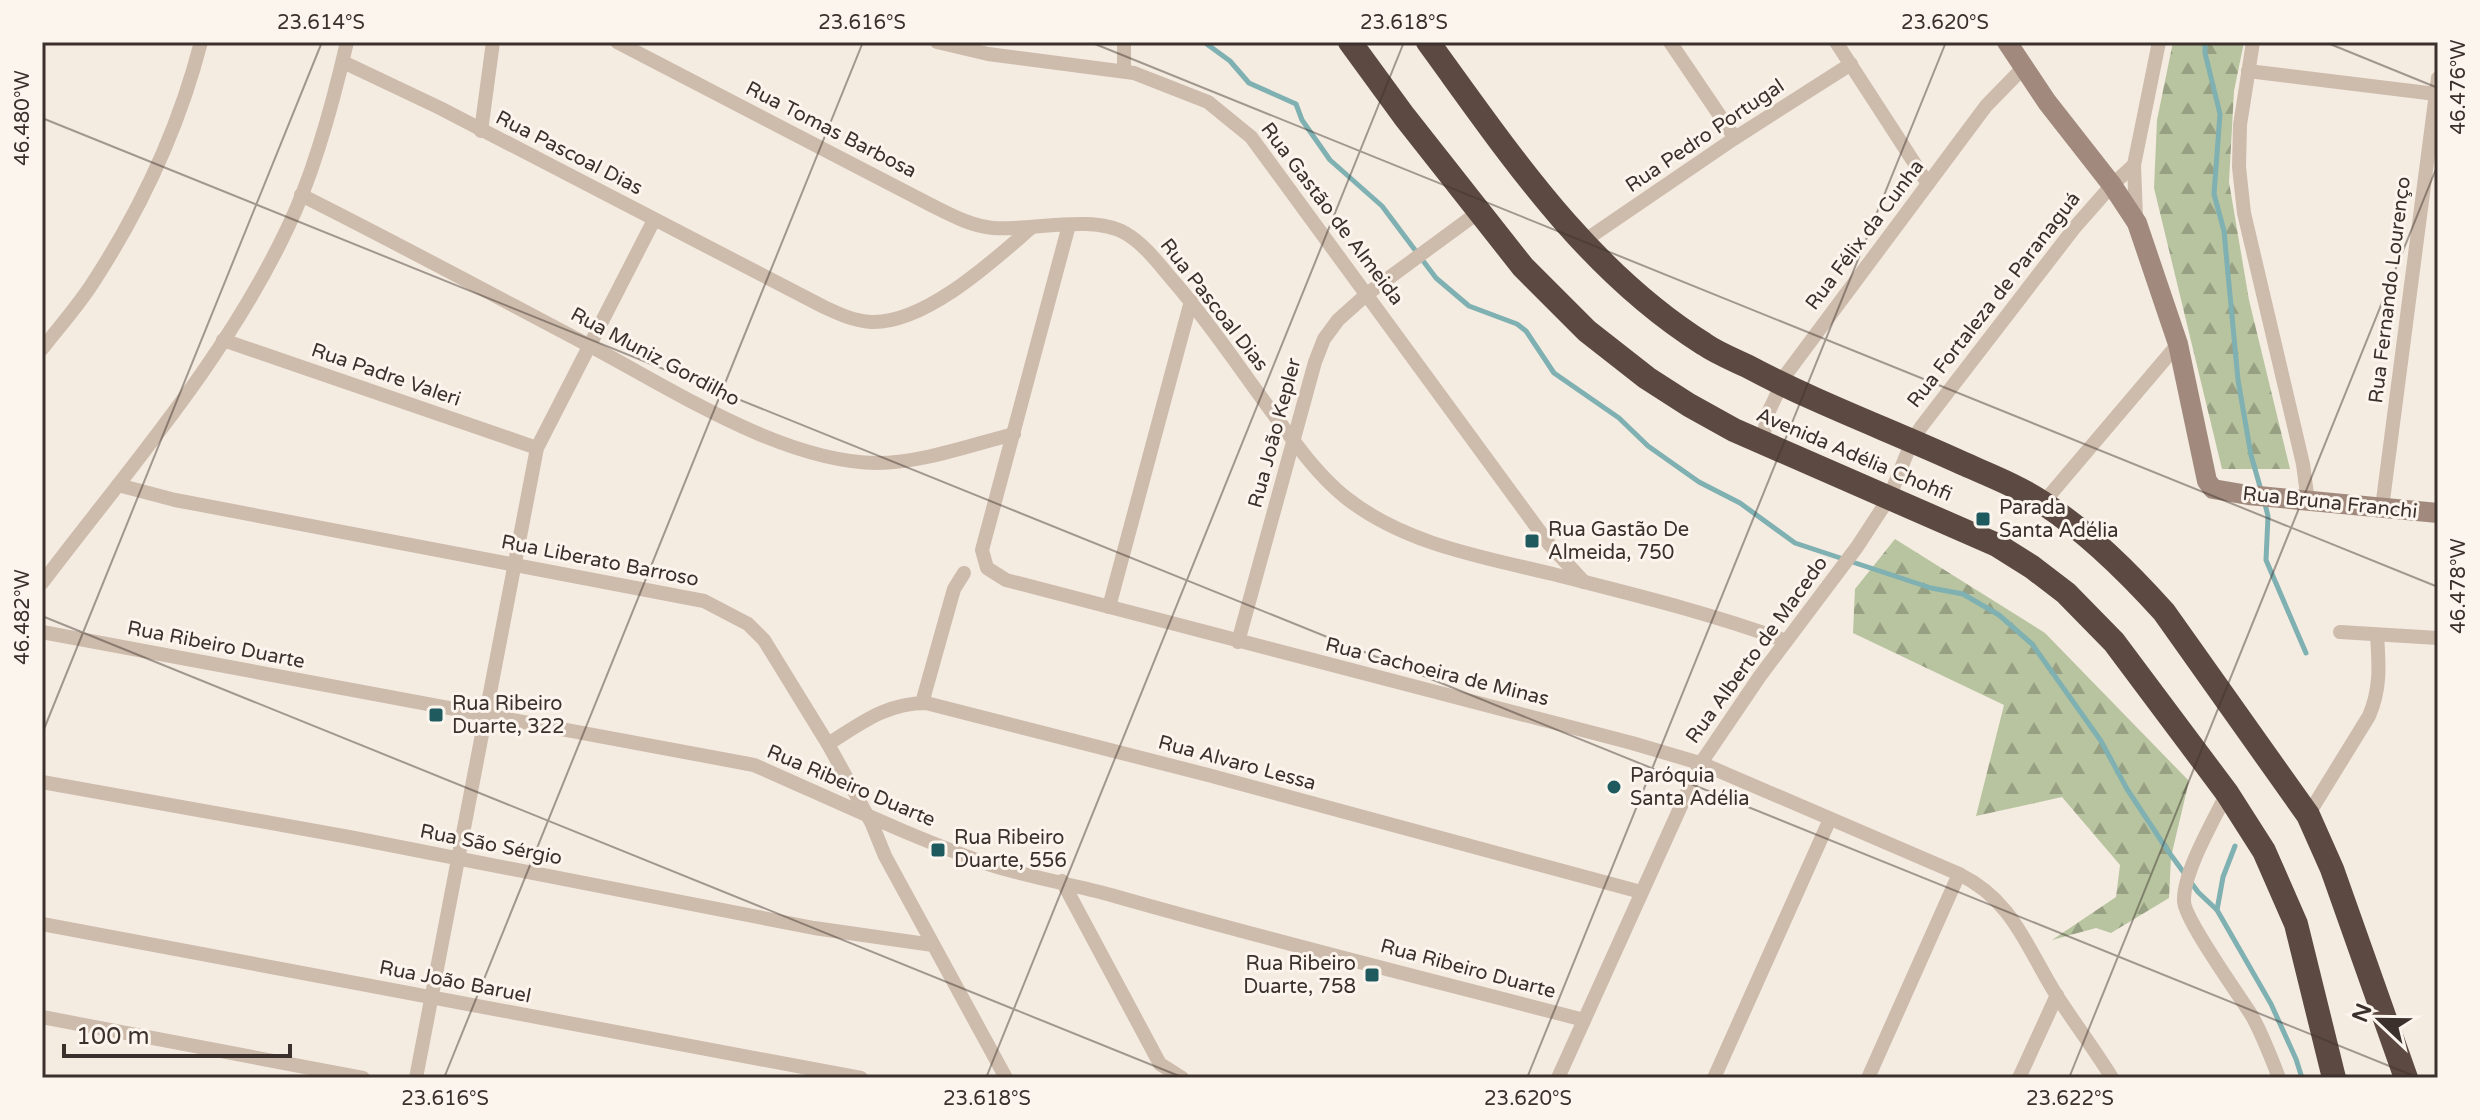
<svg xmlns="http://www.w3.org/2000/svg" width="2480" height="1120" font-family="'Varela Round',sans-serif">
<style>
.forest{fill:url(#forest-firs)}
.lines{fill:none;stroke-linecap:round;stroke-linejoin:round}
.stream{stroke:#7fb0b2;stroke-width:5}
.street{stroke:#cdbbac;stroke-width:14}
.secondary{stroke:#a18a7d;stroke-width:20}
.highway{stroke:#5c4a42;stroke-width:24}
.ticks{fill:none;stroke:#3b302b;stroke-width:2;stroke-opacity:0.45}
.poi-dot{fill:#1f5a5e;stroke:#fbf5ee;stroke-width:3}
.labels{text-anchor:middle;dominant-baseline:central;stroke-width:6;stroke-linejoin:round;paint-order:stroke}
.street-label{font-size:20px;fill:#3b302b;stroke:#fbf5ee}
.poi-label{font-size:20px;fill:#3b302b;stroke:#fbf5ee;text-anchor:start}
.neatline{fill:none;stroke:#3b302b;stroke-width:3}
.ticks-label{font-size:20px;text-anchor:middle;fill:#3b302b}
</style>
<defs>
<pattern id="forest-firs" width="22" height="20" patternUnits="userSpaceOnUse" patternTransform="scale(2)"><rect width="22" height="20" fill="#b8c4a0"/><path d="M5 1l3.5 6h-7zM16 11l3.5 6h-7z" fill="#97a083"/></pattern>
</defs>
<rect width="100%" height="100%" fill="#f4ebe1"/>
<g class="forest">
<polygon points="2173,42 2244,42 2234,91 2229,182 2249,300 2290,469 2222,469 2154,188 2157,120"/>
<polygon points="1895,539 2045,633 2189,781 2171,857 2169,898 2111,933 2096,928 2052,940 2116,897 2120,865 2062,797 1976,816 2004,705 1853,633 1855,589"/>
</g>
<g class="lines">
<g class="stream">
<polyline points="1204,42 1230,61 1249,83 1296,104 1302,120 1330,160 1382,206 1436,278 1469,306 1517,324 1526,331 1554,373 1619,418 1648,446 1699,482 1740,503 1795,543 1931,588 1963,594 1999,615 2032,644 2101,741 2127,789 2168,851 2198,892 2217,910 2271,1004 2296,1059 2302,1078"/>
<polyline points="2205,42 2205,53 2220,114 2214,194 2224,231 2238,380 2251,455 2261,490"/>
<polyline points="2264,500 2268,516 2266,560 2306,653"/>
<polyline points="2217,910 2223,877 2235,846"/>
</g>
<g class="street">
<path d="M617,42L931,205C951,215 971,226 993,228C1030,231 1093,214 1125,233C1146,245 1161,267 1176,284C1213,327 1244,375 1278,420C1299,448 1318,475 1345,497C1404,544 1482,557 1553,574C1631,594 1711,613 1786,641"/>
<polyline points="937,42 988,54 1134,73 1208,102 1251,137 1549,544 1584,582"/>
<polyline points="1124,42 1124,71"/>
<polyline points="1670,42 1735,138"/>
<polyline points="1836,42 1928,184"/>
<polyline points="2253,42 2240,125 2239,167 2244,213 2303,464 2308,502"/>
<path d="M343,62L440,108L824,307C839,314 854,321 871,322C925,324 993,261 1032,227"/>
<polyline points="2248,71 2436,94"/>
<polyline points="481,131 493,42"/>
<path d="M301,195C399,244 495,296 592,347C675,391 783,462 877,463C921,463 971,445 1014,434"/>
<polyline points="2136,218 2134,165 2159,42"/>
<path d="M1069,225L982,550L987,568L1006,580L1632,743L1703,764L1959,874C2014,901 2026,947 2057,996C2075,1024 2095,1050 2112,1078"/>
<polyline points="1581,243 1735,138 1851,64"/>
<polyline points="223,340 537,448"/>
<path d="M42,349C59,327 79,305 94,281C142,207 179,127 201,42"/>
<polyline points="1762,442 1768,413 1787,373 1986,106 2024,67"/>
<polyline points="118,485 175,500 704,601 748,624 764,640 828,744 872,824 885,856 1006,1078"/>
<polyline points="2043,503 2178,344"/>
<polyline points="2382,508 2438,78"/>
<path d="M42,583C129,468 226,359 288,227C315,171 333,103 347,42"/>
<polyline points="1109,607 1191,301"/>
<path d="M42,632L754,765C832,799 908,836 988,864C1028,877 1071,884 1111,895C1268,940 1427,979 1584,1020"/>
<polyline points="2340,632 2438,638"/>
<polyline points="1238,642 1315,362 1324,339 1338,320 1367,294 1480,211"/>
<polyline points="922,703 954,589 964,573"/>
<path d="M828,744C860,724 886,703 926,703L1208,775L1641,892"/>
<polyline points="42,782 349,837 814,928 933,945"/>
<path d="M2227,793C2214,820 2183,872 2184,901C2184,919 2239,995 2252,1016C2263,1036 2271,1057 2279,1078"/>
<path d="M2308,815L2369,716C2381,688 2379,665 2377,635"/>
<polyline points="1062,881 1160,1064 1182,1078"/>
<polyline points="42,924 861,1078"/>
<polyline points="42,1017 363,1078"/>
<polyline points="416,1078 537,448 654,220"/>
<polyline points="1558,1078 1699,766 1760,676 1857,547 1889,498 1912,441 1921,427 2075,227 2112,185 2134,165"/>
<polyline points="1714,1078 1830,819"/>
<polyline points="1868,1078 1959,874"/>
<polyline points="2019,1078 2057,995"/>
</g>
<polyline class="secondary" points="2007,42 2047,102 2112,185 2137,223 2178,344 2207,481 2213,489 2248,495 2438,513"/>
<g class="highway">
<polyline points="1350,42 1404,116 1523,267 1587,331 1647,378 1689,405 1734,430 1997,545 2032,567 2066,593 2114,642 2227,793 2264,851 2296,924 2334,1078"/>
<path d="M1428,42C1509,153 1585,269 1704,344C1717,353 1732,359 1747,366C1816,403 1890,430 1962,463C1989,475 2018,486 2043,503C2089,533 2128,572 2164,612L2308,815L2332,869L2406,1078"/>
</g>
</g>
<path class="ticks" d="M1090,42L2438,587M2325,42L2438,88M42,118L2419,1078M42,616L1184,1078M42,734L322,42M444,1078L863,42M986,1078L1404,42M1527,1078L1946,42M2069,1078L2438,164"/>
<g class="poi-dot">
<rect x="1975" y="511" width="16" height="16" rx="4"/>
<rect x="1524" y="533" width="16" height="16" rx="4"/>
<rect x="428" y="707" width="16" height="16" rx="4"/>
<circle cx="1614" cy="787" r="8"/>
<rect x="930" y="842" width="16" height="16" rx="4"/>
<rect x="1364" y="967" width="16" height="16" rx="4"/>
</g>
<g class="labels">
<g class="street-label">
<text transform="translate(831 130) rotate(27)">Rua Tomas Barbosa</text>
<text transform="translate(1705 136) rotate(-34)">Rua Pedro Portugal</text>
<text transform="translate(569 153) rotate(27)">Rua Pascoal Dias</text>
<text transform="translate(1332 214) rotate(53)">Rua Gastão de Almeida</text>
<text transform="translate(1865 235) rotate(-53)">Rua Félix da Cunha</text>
<text transform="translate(2390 290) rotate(-83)">Rua Fernando Lourenço</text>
<text transform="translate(1994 300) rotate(-52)">Rua Fortaleza de Paranaguá</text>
<text transform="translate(1214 305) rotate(52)">Rua Pascoal Dias</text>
<text transform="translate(655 357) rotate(28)">Rua Muniz Gordilho</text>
<text transform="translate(386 375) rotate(19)">Rua Padre Valeri</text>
<text transform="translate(1275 433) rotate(-75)">Rua João Kepler</text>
<text transform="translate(1854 455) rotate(23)">Avenida Adélia Chohfi</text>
<text transform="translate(2330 503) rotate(6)">Rua Bruna Franchi</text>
<text transform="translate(600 561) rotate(11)">Rua Liberato Barroso</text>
<text transform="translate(216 645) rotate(11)">Rua Ribeiro Duarte</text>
<text transform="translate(1757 650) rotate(-54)">Rua Alberto de Macedo</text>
<text transform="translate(1437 672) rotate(14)">Rua Cachoeira de Minas</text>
<text transform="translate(1237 763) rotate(15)">Rua Alvaro Lessa</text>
<text transform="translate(851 786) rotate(23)">Rua Ribeiro Duarte</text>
<text transform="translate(491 845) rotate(11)">Rua São Sérgio</text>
<text transform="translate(1468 969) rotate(15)">Rua Ribeiro Duarte</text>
<text transform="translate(455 982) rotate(11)">Rua João Baruel</text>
</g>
<g class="poi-label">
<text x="1999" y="508">Parada<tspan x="1999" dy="23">Santa Adélia</tspan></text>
<text x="1548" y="530">Rua Gastão De<tspan x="1548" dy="23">Almeida, 750</tspan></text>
<text x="452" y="704">Rua Ribeiro<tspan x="452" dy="23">Duarte, 322</tspan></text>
<text x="1630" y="776">Paróquia<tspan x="1630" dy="23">Santa Adélia</tspan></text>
<text x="954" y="838">Rua Ribeiro<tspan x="954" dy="23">Duarte, 556</tspan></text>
<text x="1356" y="964" text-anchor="end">Rua Ribeiro<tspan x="1356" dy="23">Duarte, 758</tspan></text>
</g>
</g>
<rect width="2480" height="1120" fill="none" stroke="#fbf5ee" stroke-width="88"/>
<g transform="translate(2380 1020) rotate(292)" stroke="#fbf5ee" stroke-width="6" paint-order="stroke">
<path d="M0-6L14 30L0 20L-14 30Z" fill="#3b302b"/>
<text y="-12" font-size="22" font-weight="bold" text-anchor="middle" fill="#3b302b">N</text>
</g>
<path d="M64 1044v12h226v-12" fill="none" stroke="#3b302b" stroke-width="4"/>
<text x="76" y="1044" font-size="24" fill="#3b302b" stroke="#fbf5ee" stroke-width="6" paint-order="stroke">100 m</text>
<rect x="44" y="44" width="2392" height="1032" class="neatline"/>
<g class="ticks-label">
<text x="321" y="29">23.614°S</text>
<text x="862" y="29">23.616°S</text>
<text x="1404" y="29">23.618°S</text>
<text x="1945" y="29">23.620°S</text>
<text transform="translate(2458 87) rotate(-90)" y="7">46.476°W</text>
<text transform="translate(22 118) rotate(-90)" y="7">46.480°W</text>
<text transform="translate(2458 586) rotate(-90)" y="7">46.478°W</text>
<text transform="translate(22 617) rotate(-90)" y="7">46.482°W</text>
<text x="445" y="1105">23.616°S</text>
<text x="987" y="1105">23.618°S</text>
<text x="1528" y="1105">23.620°S</text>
<text x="2070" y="1105">23.622°S</text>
</g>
</svg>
